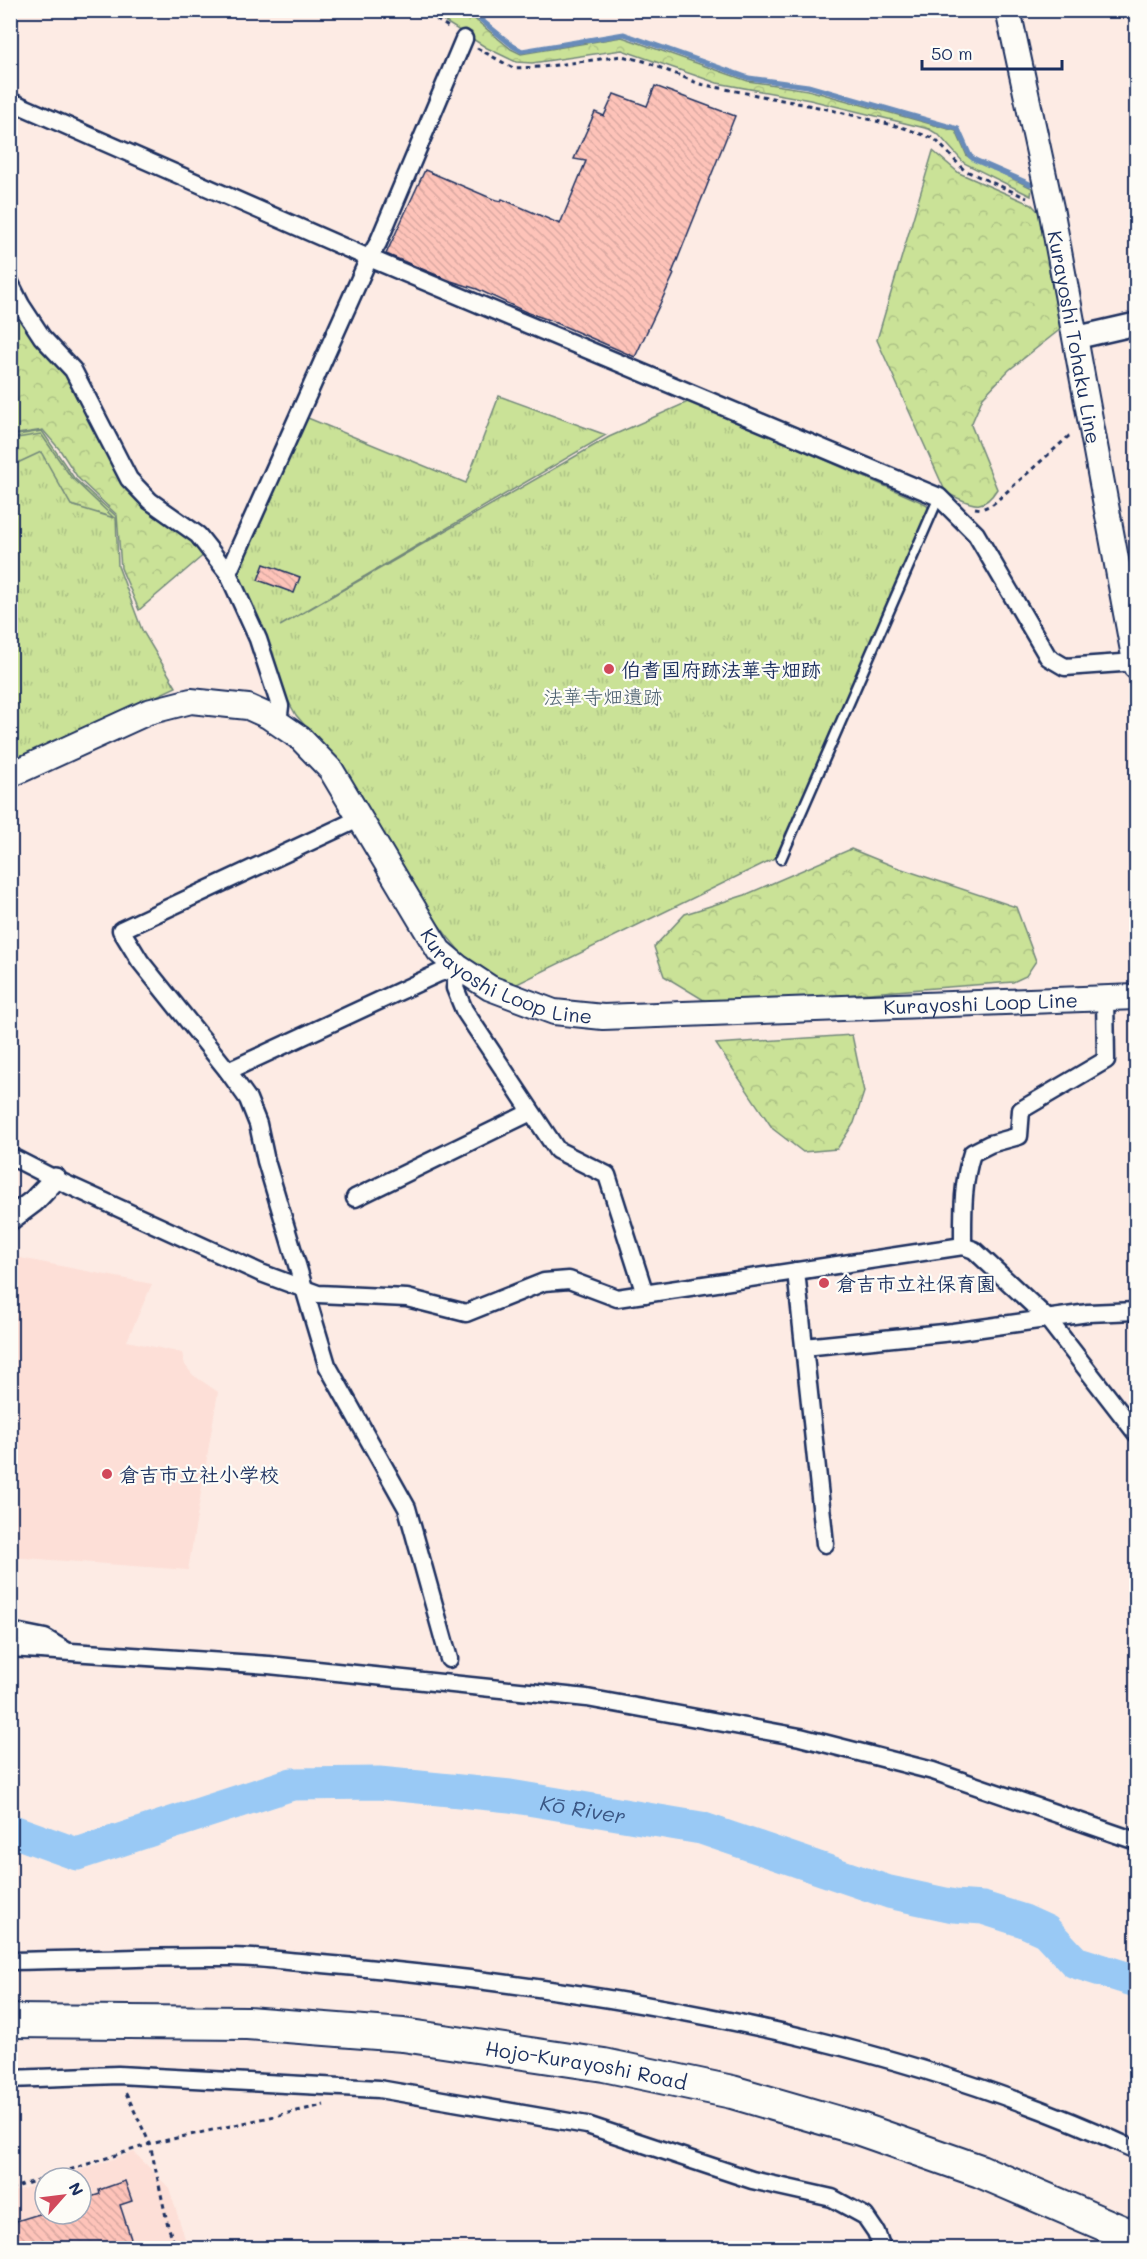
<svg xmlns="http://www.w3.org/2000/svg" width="1147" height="2259" font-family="Mali,'Klee One',sans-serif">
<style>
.built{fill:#fddfd7}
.grass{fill:url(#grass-tufts);stroke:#72887a;stroke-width:1.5}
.forest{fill:url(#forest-crowns);stroke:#72887a;stroke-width:1.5}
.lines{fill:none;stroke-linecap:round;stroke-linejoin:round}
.stream{stroke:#678bb9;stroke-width:5}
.river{stroke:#99c9f5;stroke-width:33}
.building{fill:url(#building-back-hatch);stroke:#1b2f5e;stroke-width:1.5}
.service-casing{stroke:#1b2f5e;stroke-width:13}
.minor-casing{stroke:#1b2f5e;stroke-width:21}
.tertiary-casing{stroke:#1b2f5e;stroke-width:26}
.secondary-casing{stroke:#1b2f5e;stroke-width:28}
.motorway-casing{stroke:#1b2f5e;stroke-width:36}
.path{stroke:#1b2f5e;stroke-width:3;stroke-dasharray:4.5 4.5;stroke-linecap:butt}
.service{stroke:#fdfcf7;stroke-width:8}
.minor{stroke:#fdfcf7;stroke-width:16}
.tertiary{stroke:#fdfcf7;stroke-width:21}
.secondary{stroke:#fdfcf7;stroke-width:24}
.motorway{stroke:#fdfcf7;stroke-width:32}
.poi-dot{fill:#d1495b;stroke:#fdfcf7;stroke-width:2}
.labels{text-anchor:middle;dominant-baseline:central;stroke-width:4.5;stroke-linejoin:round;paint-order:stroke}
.street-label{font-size:20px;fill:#1b2f5e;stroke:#fdfcf7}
.poi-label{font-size:20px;font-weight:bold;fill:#1b2f5e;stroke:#fdfcf7;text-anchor:start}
.park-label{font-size:20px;fill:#475c6c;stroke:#fdfcf7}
.water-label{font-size:21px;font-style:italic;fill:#3a5684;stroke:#fdfcf7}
</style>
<defs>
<pattern id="grass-tufts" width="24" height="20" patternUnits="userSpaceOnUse" patternTransform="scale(1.5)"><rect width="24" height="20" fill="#cae297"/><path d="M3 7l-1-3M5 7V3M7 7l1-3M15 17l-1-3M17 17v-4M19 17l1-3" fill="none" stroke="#adc285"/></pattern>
<pattern id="forest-crowns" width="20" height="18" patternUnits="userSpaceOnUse" patternTransform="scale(1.5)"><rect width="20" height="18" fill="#cae297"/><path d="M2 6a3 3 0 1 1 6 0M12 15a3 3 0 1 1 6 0" fill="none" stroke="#adc285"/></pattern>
<pattern id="building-back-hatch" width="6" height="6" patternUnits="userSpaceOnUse" patternTransform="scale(1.5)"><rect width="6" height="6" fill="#fec3b9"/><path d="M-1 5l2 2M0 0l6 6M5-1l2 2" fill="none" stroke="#d9a8a1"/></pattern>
</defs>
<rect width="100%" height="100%" fill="#fdebe4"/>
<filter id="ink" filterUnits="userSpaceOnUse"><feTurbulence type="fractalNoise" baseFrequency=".0167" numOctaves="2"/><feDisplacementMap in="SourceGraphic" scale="12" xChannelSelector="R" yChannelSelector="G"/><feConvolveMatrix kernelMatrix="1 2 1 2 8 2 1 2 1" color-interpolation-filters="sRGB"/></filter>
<g filter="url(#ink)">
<g class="built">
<polygon points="15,1257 152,1284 127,1341 182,1353 185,1365 193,1375 218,1392 188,1570 11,1557 10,1277"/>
<polygon points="134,2152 169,2188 188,2248 11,2248 10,2193 45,2182 45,2214 81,2214 81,2178 56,2178"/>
</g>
<g class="grass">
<polygon points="499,396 606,435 280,626 609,437 690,401 926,504 929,509 779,856 511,987 472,966 447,936 424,905 335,761 296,715 286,697 233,580 303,416 466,483"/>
<polygon points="42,431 74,478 116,516 118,566 142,630 176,687 11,764 11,436"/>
</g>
<g class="forest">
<polygon points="428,11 465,11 511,49 521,54 622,37 748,81 808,90 956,131 967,156 1032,188 1031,196 964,163 939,135 929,129 810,100 717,83 622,50 532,63 516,62 487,48"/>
<path d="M933,151L959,173L1032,205L1049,223L1067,324L1009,370L983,397L971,425L997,489C981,515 969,502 946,493L877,340Z"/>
<polygon points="23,314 71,374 118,466 206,553 139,610 121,568 117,515 78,478 60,450 43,430 11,435 11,326"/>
<polygon points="41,434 71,477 114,518 71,505 41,452 11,466 11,439"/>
<polygon points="851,849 893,866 1016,907 1036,961 1026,976 1013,982 712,1005 664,976 654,947 685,914 745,895"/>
<polygon points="852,1035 864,1092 854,1123 837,1149 803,1152 773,1129 716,1044"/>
</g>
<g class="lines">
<polyline class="stream" points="469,10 513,46 522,51 624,34 749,78 808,86 958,129 970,156 975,160 1030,184"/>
<path class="river" id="s1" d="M10,1830L77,1854L292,1784L379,1783L510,1796L701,1828L889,1892L954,1906L983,1908L1024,1921L1046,1931L1075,1962L1136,1981"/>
</g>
<g class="building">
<polygon points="655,86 735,116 672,273 674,274 635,357 552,321 526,312 477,289 451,281 386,254 425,170 493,199 501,201 502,199 560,224 586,161 574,159 595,112 604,116 614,94 647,106"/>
<polygon points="264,564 300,577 294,593 258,580"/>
<polygon points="125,2181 132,2201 120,2205 134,2248 10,2248 10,2223 39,2214 81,2214 81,2200 100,2194 99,2190"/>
</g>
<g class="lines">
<defs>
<polyline id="service" points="781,859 939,497"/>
<g id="minor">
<polyline points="10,101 369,258 939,497 976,534 1048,657 1065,667 1136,662"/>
<polyline points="10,283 21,305 42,337 73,370 129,479 150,501 198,535 228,573 258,639 280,706 278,723"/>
<polyline points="228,573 369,258 378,243 464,39"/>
<polyline points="350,823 121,930 140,961 228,1071 248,1099 258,1124 266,1161 327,1365 407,1508 449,1659"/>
<polyline points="228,1071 439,973 458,967 455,988 464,1010 557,1150 607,1175 645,1294"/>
<polyline points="10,1156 55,1179 261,1273 318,1294 407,1298 466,1313 544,1282 569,1280 617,1298 963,1246 974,1250 1047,1318 1136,1433"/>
<polyline points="355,1198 531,1112"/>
<path d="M963,1246C963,1214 962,1184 972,1153L990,1144L1019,1136L1021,1110L1106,1060L1105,997"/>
<polyline points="796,1271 825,1544"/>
<polyline points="804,1347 953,1332 1088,1313 1136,1311"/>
<polyline points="10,1631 45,1638 65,1650"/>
<polyline points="10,1648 269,1665 587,1698 800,1737 933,1771 1136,1841"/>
<path d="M10,1961C84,1960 157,1956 230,1957C253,1957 277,1960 300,1962C359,1967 419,1973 478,1980C704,2009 929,2054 1136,2150"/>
<polyline points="10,2079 118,2075 379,2089 587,2125 752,2180 832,2198 865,2216 876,2232 882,2248"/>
</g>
<g id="tertiary">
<polyline points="1075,338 1136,324"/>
<polyline points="10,1219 34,1201 55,1179"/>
</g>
<g id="secondary">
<path id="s2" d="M1008,10L1051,208L1136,667"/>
<path id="s3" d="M10,775L148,712L191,701L248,707L268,716L300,738L331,770L439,951L458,967L490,988L554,1012L603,1017L1136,997"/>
</g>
<g id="motorway">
<path id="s4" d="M10,2021L247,2023L403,2035L604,2065L732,2092L860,2129L980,2171L1136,2238"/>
</g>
</defs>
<use href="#service" class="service-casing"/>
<use href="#minor" class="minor-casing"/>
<use href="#tertiary" class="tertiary-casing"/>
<use href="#secondary" class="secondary-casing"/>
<use href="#motorway" class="motorway-casing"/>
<g class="path">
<polyline points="421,10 450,28"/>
<polyline points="477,48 513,68 542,67 622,56 644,61 700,84 823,108 901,127 935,139 964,170 1027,198"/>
<polyline points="975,508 982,509 993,504 1069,436 1072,435"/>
<polyline points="126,2093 150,2144 168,2226 176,2248"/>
<polyline points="10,2189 150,2144 324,2105"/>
</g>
<use href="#service" class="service"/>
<use href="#minor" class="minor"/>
<use href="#tertiary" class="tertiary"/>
<use href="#secondary" class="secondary"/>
<use href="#motorway" class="motorway"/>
</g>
</g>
<g class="poi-dot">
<circle cx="609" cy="669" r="6"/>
<circle cx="824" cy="1283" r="6"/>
<circle cx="107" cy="1474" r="6"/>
</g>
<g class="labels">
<g class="street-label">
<text stroke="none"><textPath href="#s2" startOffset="334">Kurayoshi Tohaku Line</textPath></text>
<text stroke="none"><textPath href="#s3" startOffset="642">Kurayoshi Loop Line</textPath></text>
<text stroke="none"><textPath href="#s3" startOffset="1128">Kurayoshi Loop Line</textPath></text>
<text stroke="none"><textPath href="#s4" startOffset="579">Hojo-Kurayoshi Road</textPath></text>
</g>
<g class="poi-label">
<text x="621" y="669">伯耆国府跡法華寺畑跡</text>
<text x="836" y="1283">倉吉市立社保育園</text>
<text x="119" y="1474">倉吉市立社小学校</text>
</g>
<g class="park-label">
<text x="603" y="696">法華寺畑遺跡</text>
</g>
<g class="water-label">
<text stroke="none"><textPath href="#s1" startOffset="590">Kō River</textPath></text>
</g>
</g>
<rect width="1147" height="2259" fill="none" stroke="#fdfcf7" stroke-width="36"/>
<rect x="18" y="18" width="1111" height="2223" fill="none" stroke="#1b2f5e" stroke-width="2" filter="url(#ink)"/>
<g transform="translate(63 2196) rotate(62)"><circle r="28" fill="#fdfcf7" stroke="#a3aaba" stroke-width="1.5"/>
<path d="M0-4.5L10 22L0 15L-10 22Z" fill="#d1495b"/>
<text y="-9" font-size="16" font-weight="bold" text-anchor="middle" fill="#1b2f5e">N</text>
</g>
<path d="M922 60v9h140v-9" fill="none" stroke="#1b2f5e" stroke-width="3"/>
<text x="931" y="60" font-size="18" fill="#1b2f5e" stroke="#fdfcf7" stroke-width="4.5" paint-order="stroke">50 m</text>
</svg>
